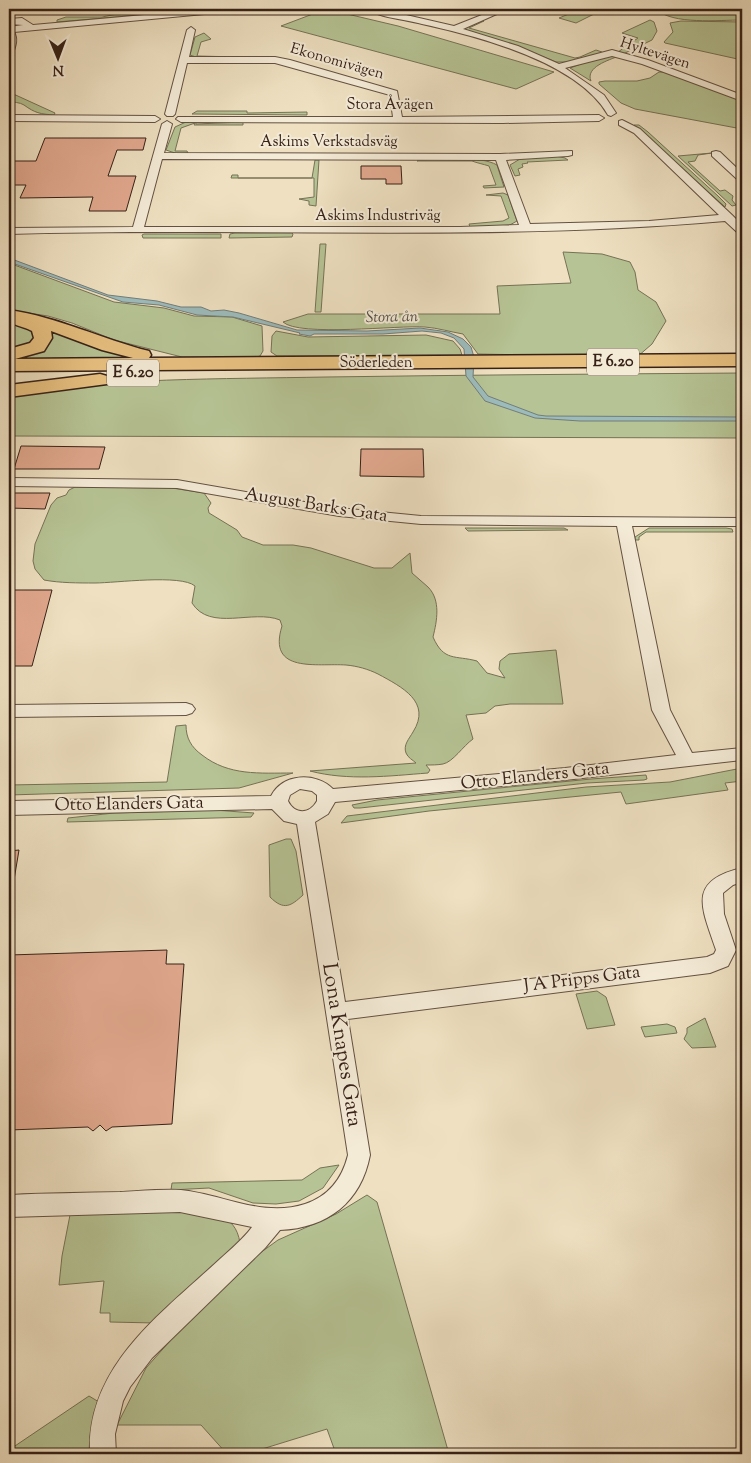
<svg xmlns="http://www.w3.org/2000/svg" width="751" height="1463" font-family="'Sorts Mill Goudy',serif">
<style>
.green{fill:#b6c394;stroke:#767256}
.water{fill:#9cbbbb;stroke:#737d79}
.building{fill:#e1a88e;stroke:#362117}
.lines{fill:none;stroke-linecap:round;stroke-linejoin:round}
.minor-casing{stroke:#645142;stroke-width:2}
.highway-casing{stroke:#362117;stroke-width:3}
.minor{fill:#f4ebd7;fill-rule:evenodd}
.highway{fill:#e7c080;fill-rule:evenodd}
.labels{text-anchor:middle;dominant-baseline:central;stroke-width:4;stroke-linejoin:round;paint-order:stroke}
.far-street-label{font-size:15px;fill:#362117;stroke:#f4ebd7}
.far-water-label{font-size:16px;font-style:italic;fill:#554f48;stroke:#f4ebd7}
.shield{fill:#f4ebd7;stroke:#6f5e51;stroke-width:1}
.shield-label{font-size:16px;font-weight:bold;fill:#362117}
.street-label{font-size:18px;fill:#362117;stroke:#f4ebd7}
.near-street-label{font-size:21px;fill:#362117;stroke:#f4ebd7}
</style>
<rect width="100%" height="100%" fill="#eee0c1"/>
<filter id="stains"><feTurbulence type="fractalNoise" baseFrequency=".004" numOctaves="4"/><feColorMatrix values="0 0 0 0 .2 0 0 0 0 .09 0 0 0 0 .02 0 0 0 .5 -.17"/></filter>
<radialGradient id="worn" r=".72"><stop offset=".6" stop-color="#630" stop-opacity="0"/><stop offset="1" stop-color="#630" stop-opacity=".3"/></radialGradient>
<g class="green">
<polygon points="143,9 148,10 151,14 57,22 57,20 66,17 102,17"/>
<polygon points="326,9 398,26 554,72 516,89 281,26"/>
<polygon points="581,9 604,9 576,23 559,18"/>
<path d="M656,9H742V20C719,20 672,25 656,9Z"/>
<polygon points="650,20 654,22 657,31 652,40 623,54 618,52 638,38 622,33"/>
<polygon points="481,21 484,21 469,28 575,58 580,57 596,50 602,52 599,55 570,62 556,62 519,47 464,31 464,28"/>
<polygon points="681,21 742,22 742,60 665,43 664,42 673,32 670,23"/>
<polygon points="204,33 211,39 201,42 197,56 240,57 196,57 190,55 195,37"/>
<path d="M609,54L619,56C609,60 585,67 591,81L570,68Z"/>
<polygon points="659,72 667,72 742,100 742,129 635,109 621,103 599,84 599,82 605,81 637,81 650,78"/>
<path d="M9,92L55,113L54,115C40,114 35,113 24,105C20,102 13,103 9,100Z"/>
<polygon points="197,111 247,111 247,113 307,112 307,115 192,114"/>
<polygon points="186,122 196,122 196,124 243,122 243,125 194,125 195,123 181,128 175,151 187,151 188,153 178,154 166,150 175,127"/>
<polygon points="634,125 639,125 648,132 718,196 726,204 725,207"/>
<polygon points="712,153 698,155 695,161 688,162 720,191 725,190 733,196 732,200 736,205 732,206 678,156"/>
<polygon points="556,156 565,158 568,160 527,162 528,163 522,164 523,167 518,169 520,175 515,176 510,165 520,159"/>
<polygon points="315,160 319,160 316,206 309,205 309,201 299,199 314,197 314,178 231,178 232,175 238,175 238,178 312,178"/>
<path d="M419,160C439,160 480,155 497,165L504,187L484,188L483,186L496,185L489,166C483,164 477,163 472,161H417Z"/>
<polygon points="503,193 508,195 517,221 508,226 470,227 469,224 503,221 509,218 501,196 486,195"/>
<polygon points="235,233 292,233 293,234 292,237 229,238 230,234"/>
<polygon points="144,234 221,234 221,238 143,238 142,235"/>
<polygon points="320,244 326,244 321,312 315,312"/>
<path d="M563,252L602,254L630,262L635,272L638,290L656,302L666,321L652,344L637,357L478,354L463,334C451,332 438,328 425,327C399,325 299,337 283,322L308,314H500L497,286L571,283Z"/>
<polygon points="9,263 114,302 164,308 194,316 232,317 262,326 263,351 260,356 253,358 182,357 114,340 72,323 48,316 9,310"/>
<polygon points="9,324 34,329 36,339 21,349 9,352"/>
<polygon points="48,328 140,358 13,360"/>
<polygon points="276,331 308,337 426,335 453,341 460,349 462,355 277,356 271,352 272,336"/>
<path d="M742,373V438L9,436V393C113,378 220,379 326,377C465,375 603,374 742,373Z"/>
<path d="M75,487L172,488L204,493L211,503L208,508L209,513L237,530L242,537L263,545H293L311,548L374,568H392L410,553L412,573C417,578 423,582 428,587C441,600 437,621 433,637C444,662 455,655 477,661L487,673L505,678L499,669L500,661L509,654L556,650L563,704H510L495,706L486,713L466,715L473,739C463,746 453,762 443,764C438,765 431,765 426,765L430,770L428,773C389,776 348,781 310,771L416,763C413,760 408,758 406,753C403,745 409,739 413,732C432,702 402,687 378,674C368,669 357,666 346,665C317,663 267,674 282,626L280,620C253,609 210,632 192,603L195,586C181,574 115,583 95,583C78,583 60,583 44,580L35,569L33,561L35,544L51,505L57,498L66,495L69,490Z"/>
<polygon points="465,528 564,528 568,530 468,531"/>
<polygon points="649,528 726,528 732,529 733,532 646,532 639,537 639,540 635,540 635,537"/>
<path d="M186,725C186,738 191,747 202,755C229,776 259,773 293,773L239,788L9,795V785L167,782L176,726Z"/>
<polygon points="742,768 742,781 725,783 728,790 626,804 621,792 429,811 341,823 347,816 586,787 670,782"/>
<polygon points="646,775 647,779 644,780 587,783 360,808 354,808 352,805 377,800 591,779"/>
<polygon points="214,810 254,813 251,817 67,822 68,818 114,813"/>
<path d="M286,839H291L296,851L303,895C291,906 284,911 270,897L269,845Z"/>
<polygon points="597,991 606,997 615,1025 587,1029 576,994"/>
<polygon points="705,1018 716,1047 692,1048 684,1039 687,1033 687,1028"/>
<polygon points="667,1024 675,1027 677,1033 645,1037 641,1027"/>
<polygon points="339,1165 323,1188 299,1201 276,1204 253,1203 209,1188 171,1190 172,1183 302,1180 320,1168"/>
<polygon points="367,1195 377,1202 449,1454 336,1454 327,1429 246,1454 227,1454 201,1425 117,1425 146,1368 194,1314 249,1261 278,1240 336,1214"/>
<path d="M184,1211C211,1216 235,1211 240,1243L155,1323L110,1322V1313H100L104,1281L59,1285L62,1256L70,1215Z"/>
<polygon points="89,1396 99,1402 93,1443 93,1454 9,1454 9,1450"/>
</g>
<polygon class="water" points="9,258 108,295 157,301 181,307 201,307 211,311 224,310 239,313 297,330 367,331 420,328 448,332 463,339 471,347 474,357 473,377 488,396 538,415 546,416 742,417 742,421 580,421 535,418 485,401 466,376 464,349 454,338 441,333 422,331 383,334 314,334 310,336 299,334 300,333 233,317 197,315 159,305 123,302 9,262"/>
<g class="building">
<polygon points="45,138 146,138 143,150 117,150 108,176 136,176 126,211 89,211 93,197 20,198 26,185 9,185 9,173 14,161 36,161"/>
<polygon points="361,166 401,166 402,184 386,184 386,179 361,179"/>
<polygon points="21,446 105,447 99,469 14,469"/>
<polygon points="361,449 423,449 424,477 360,476"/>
<polygon points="9,493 50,493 45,509 9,508"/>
<polygon points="9,590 52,590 32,666 9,666"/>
<polygon points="19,850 14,880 9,879 9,851"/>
<polygon points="167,950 166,964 184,964 172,1124 112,1127 106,1131 100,1125 93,1131 88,1127 9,1130 9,955"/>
</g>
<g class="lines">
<defs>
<g id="minor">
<path d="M211,9H240L236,11L14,32C18,39 16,45 13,53L9,56V27L23,25L9,24V19L22,18L33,25Z"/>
<path d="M367,9H380L454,26L497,9H508L463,29L518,46L559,64L612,50L648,60L742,95V101L642,64L612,56L565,68L604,95L616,113L611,116L608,115C578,62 477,36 422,24C408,20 377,17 367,9Z"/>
<polygon points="191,27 195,30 189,57 275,57 290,60 397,91 402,117 599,115 604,118 599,121 503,123 181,122 176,119 178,117 393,117 390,95 275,63 187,63 175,114 173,116 167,116 165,114 187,30"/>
<polygon points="9,115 155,116 160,119 155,122 9,121"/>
<path d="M622,120L640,129L732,215L742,225V234L738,233L725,221C486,242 247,227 9,234V228L133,227L162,124L167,121L172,124L164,153L500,154L572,151V155L568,156L506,160L530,224L649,221L719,215L634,133L619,125V121ZM162,159L496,160L519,225L460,227H144Z"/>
<polygon points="716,151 720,152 742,173 742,181 738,180 712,156 712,152"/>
<path d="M9,478L177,480L339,508L421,516L742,518V526H632L670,710L692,753L742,748V760L565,780L335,802L328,814L315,822L345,1002L707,957L714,954L716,950C702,908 686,881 742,868V882L733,885L723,893L724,914L736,950L728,966L710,973L348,1019L370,1155C361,1202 328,1228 280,1230L265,1248L152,1358L130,1387L123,1401L115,1434L116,1454H90C86,1366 162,1313 220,1259C231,1249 243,1239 252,1227L180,1212L9,1217V1195C46,1193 83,1193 120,1192C140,1191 161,1189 181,1190C222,1194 263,1218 305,1204C329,1196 342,1179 348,1155L297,824L284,821L272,809L9,815V801L271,796C283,773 316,772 333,789L565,768L676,755L652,710L617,526L421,524L339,516L177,488L9,486ZM300,789L312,791L317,795V801C310,814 295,815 288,801L290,795Z"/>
<polygon points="186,703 192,705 195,709 192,713 186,715 9,717 9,705"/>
</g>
<g id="highway">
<path d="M9,310C58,317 101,339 149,351L151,355L149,358L742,354V366L9,371V349L30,343L34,338L32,331C24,326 15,327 9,320ZM51,331L102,350L133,358L15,359L44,351L52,338Z"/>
<polygon points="100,374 107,376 110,380 107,384 9,397 9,385"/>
</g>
</defs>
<use href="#minor" class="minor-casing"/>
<use href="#highway" class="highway-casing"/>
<use href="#minor" class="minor"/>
<use href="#highway" class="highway"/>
</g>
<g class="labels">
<g class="far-street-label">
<text transform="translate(655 54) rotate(18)">Hyltevägen</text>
<text transform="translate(337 62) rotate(16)">Ekonomivägen</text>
<text x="390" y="105">Stora Åvägen</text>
<text x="329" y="142">Askims Verkstadsväg</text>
<text x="378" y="216">Askims Industriväg</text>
<text x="376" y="363">Söderleden</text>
</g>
<g class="far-water-label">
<text transform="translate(392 318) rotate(-1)">Stora ån</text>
</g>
<g class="shield">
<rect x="587" y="348.5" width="52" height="27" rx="4"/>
<rect x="107" y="359.5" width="52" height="27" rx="4"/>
</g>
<g class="shield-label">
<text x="613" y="362">E 6.20</text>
<text x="133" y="373">E 6.20</text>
</g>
<g class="street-label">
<text transform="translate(316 506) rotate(9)">August Barks Gata</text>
<text transform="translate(535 777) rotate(-6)">Otto Elanders Gata</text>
<text transform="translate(129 805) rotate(-1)">Otto Elanders Gata</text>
<text transform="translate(582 980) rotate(-7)">J A Pripps Gata</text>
</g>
<g class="near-street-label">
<text transform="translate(341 1045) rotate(81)">Lona Knapes Gata</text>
</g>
</g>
<rect width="751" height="1463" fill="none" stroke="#eee0c1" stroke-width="30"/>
<rect x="10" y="10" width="731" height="1443" fill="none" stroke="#362117" stroke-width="2.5"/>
<rect x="15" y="15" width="721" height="1433" fill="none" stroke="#362117"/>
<g transform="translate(58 58) rotate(179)" stroke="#f4ebd7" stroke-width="4" paint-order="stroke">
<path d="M0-4L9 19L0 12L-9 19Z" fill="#362117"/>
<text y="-8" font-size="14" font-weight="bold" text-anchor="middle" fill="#362117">N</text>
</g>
<rect width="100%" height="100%" filter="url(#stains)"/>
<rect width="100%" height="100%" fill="url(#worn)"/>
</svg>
